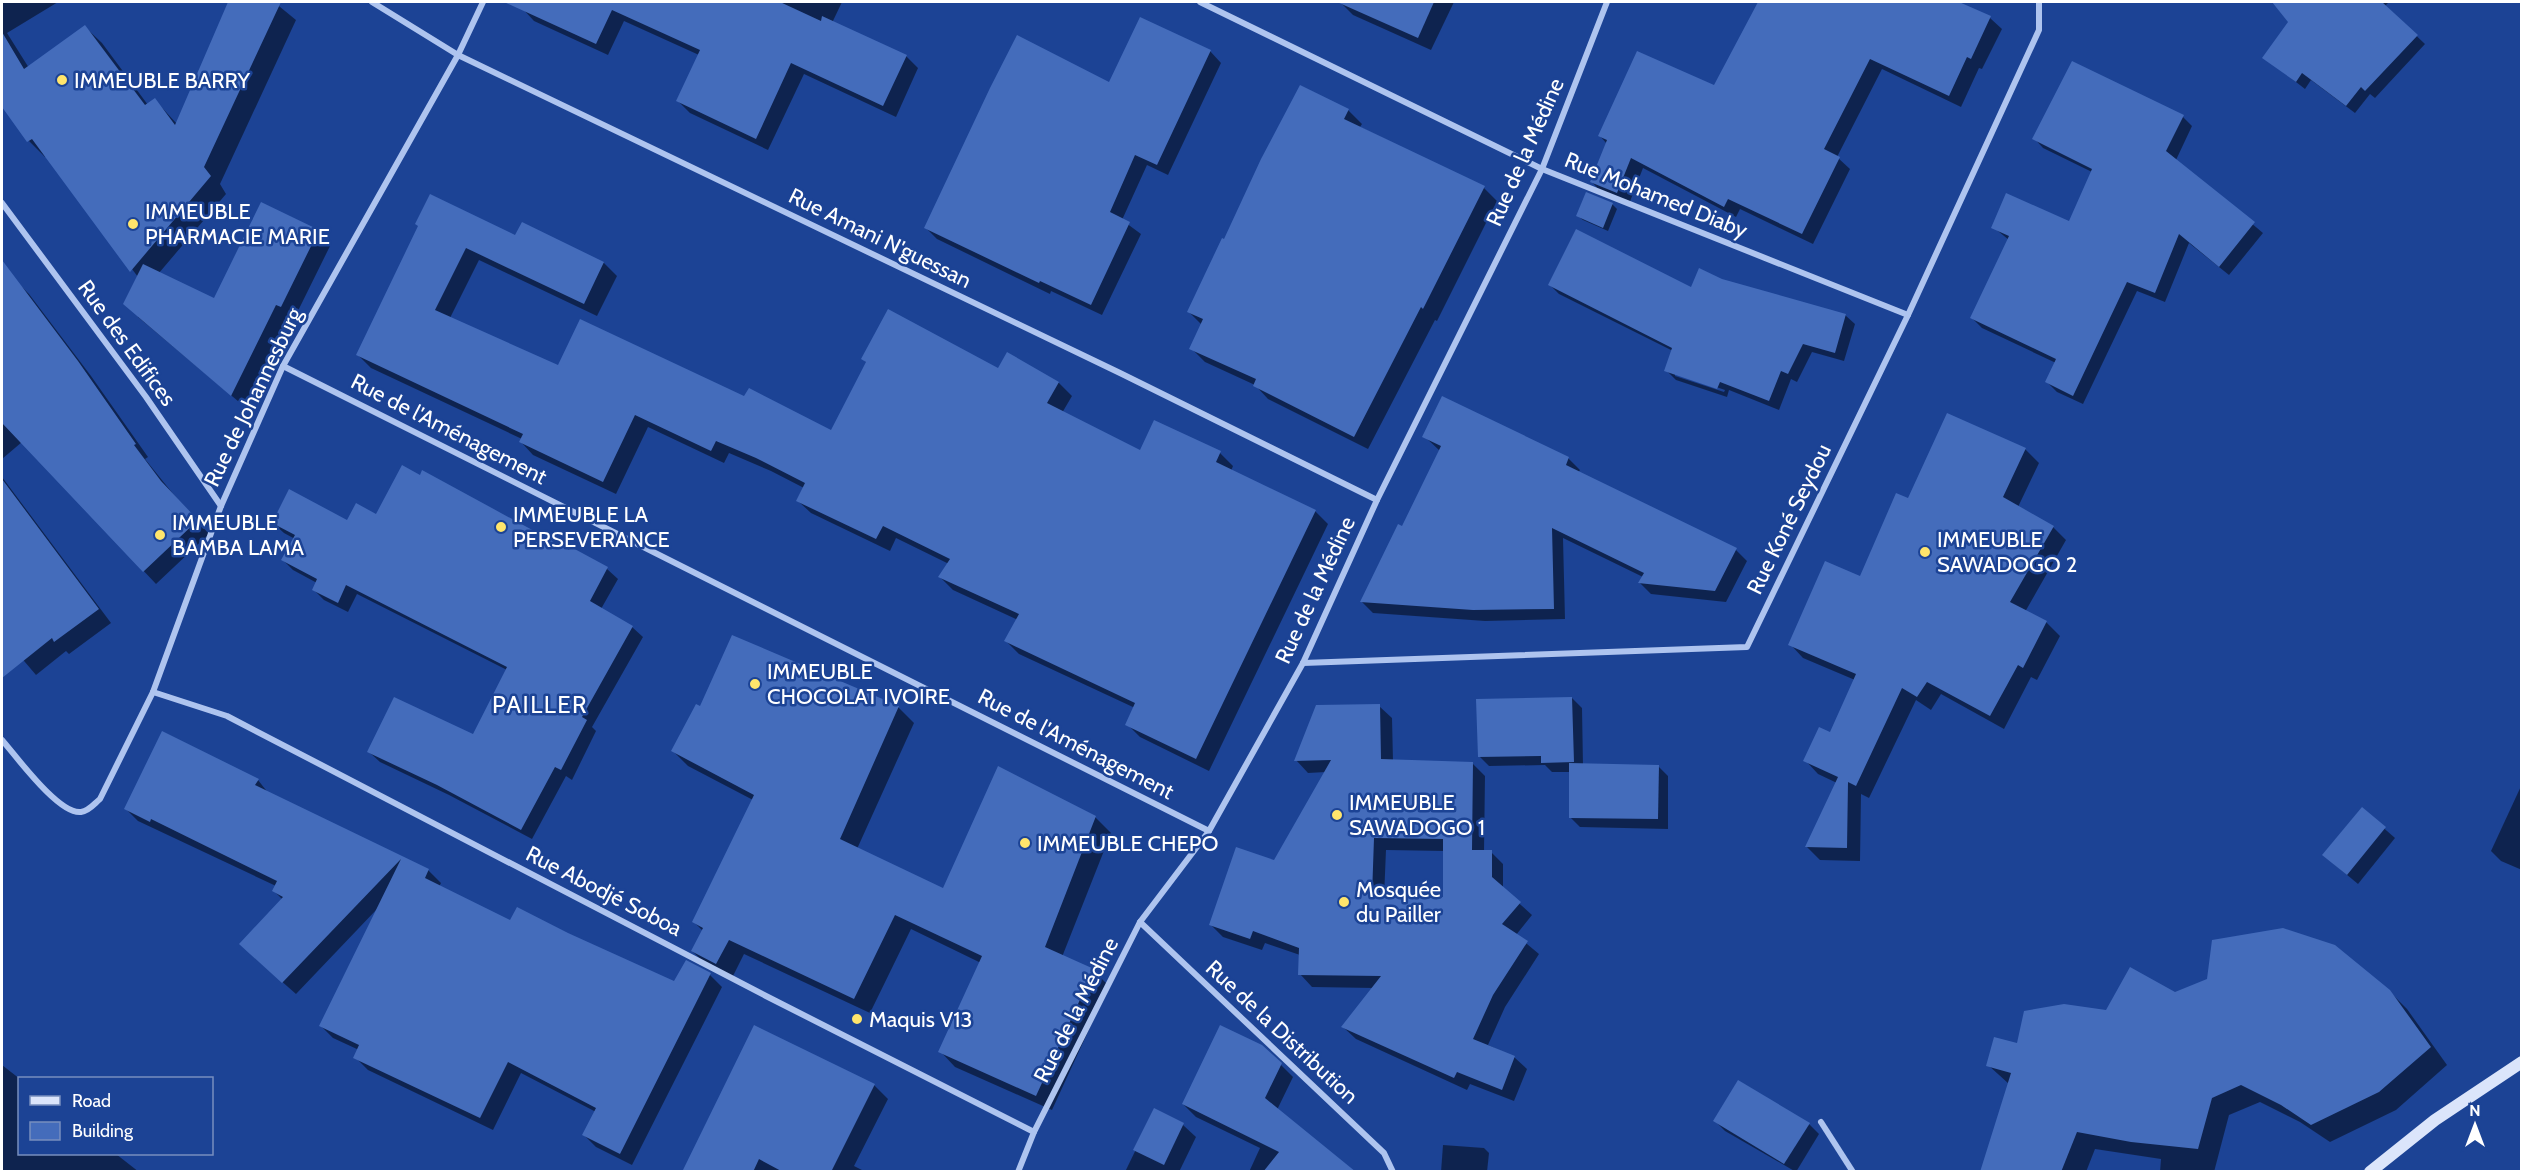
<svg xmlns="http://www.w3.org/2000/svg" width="2523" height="1173" font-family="Cabin,sans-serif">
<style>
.shadow{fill:#0007;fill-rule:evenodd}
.building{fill:#446cbb;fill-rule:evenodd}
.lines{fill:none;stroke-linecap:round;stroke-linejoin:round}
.street{stroke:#aec4ef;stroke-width:6}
.secondary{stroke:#dbe5fb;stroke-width:12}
.poi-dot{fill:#ffe56c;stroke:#1c4395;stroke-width:2}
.labels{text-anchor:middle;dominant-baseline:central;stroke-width:5;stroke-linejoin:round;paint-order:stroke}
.poi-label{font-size:22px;fill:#fff;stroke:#1c4395;text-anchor:start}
.street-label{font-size:22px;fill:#fff;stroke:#1c4395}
.neighbourhood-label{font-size:24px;letter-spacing:1.5px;fill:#fff;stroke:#1c4395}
</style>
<rect width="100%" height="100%" fill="#1c4395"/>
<g class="shadow">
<polygon points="2,2 58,2 7,33 29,68 85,27 102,43 148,105 155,100 177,124 230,2 274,2 296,20 220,184 226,194 159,273 214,300 318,231 331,244 294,319 290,317 245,407 138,317 138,277 47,156 45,157 29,141 2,104"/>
<polygon points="525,2 842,2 832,23 906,56 918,68 896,117 804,74 768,150 690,113 677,100 699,55 624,21 608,55 534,21 522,8"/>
<polygon points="1340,2 1454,2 1431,50 1353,15"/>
<polygon points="1760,2 1956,2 1990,18 2002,29 1982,69 1979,68 1961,107 1882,69 1837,157 1850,169 1813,244 1740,209 1736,217 1643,168 1629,204 1603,194 1592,182 1607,144 1600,136 1715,87"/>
<polygon points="2274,2 2389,2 2385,6 2425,44 2375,98 2370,94 2355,113 2311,80 2305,89 2264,57 2289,22"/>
<polygon points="1210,51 1221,63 1168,175 1147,165 1122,220 1141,234 1102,315 1051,291 1050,294 937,239 926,228 1110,84"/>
<polygon points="1348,110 1362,124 1360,127 1484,188 1497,201 1437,321 1435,320 1368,449 1268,399 1255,385 1205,362 1191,348 1202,325 1189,312 1225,241"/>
<polygon points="2183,117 2192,126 2176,160 2263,233 2229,275 2189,243 2165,302 2137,291 2083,404 2057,392 2047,382 2056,363 1982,328 1972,318 2009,240 1993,227 2069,223 2092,172 2043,148 2034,138"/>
<polygon points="1612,204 1617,209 1608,231 1583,220 1578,216"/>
<polygon points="523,224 604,263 617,276 597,316 479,260 450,318 559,367 745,398 831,432 867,363 862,358 999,370 1008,354 1059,383 1072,396 1062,413 1140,452 1220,453 1233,466 1231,471 1315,511 1328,524 1209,771 1140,737 1127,724 1135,708 1019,654 1006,641 1018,620 953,590 940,577 949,564 896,538 890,551 811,513 798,501 804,488 771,471 729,453 724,463 648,427 616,494 533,455 521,442 522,439 371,368 358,355 420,227 516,237"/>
<polygon points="16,281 29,294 91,376 148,457 145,459 174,495 209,534 156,584 22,442 2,459 2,292"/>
<path d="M1549,284L1692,289L1845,315L1855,324L1844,361L1812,352L1797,382L1791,379L1779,410L1729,390L1727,397L1676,380L1666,370L1673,351L1559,294ZM1675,373L1725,390L1724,392L1675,376Z"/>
<polygon points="1424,436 1568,458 1580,470 1578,473 1736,550 1747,561 1726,602 1651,594 1640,583 1643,577 1563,538 1565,619 1485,621 1373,613 1362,602 1403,528 1440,451"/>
<polygon points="2025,449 2039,463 2018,507 2053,527 2066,540 2025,612 2046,622 2060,636 2037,680 2031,677 2004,729 1941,694 1931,710 1916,700 1869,798 1861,794 1860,861 1820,860 1807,847 1837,783 1818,774 1805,760 1830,734 1855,680 1803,658 1790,644 1861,578 1909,500"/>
<polygon points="2,477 111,623 69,654 66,651 36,675 2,635"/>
<polygon points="377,516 570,552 571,549 607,569 618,579 601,609 632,627 643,637 592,727 596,731 572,780 566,776 532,839 449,795 380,762 369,752 474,736 507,670 357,594 348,612 324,600 313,589 317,583 293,570 283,560 295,539 284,533 273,523 348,522"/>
<polygon points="733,637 898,707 914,723 857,849 944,890 1095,817 1111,833 1062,957 1094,971 1109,986 1052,1110 955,1067 940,1051 981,963 911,929 870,1013 744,954 732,978 708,966 692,951 703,931 694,922 753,800 688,766 672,750 701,708"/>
<polygon points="1572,698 1582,708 1583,765 1658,766 1668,776 1668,829 1580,827 1570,817 1571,772 1552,772 1545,765 1489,766 1479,756"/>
<path d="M1379,706L1392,718L1393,761L1473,764L1485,776L1484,852H1491L1503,864V889L1532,915L1516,935L1539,954L1505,1007L1488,1045L1514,1057L1527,1069L1514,1101L1470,1084L1467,1090L1356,1039L1343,1027L1374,988L1312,987L1300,974V955L1265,943L1262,950L1223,937L1211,925L1275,861L1326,772L1308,773L1296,760ZM1386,850L1445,851V899L1384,898Z"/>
<polygon points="258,780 269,794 428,870 441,883 439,887 511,922 567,934 675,983 710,975 722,987 632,1165 596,1147 584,1135 596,1112 521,1073 493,1130 368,1070 355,1057 359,1050 333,1038 321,1026 378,908 296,994 253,956 282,899 274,891 276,886 138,821 126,809"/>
<polygon points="2522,784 2522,870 2501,861 2491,851"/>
<polygon points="2362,809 2395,838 2358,884 2334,864"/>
<polygon points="2389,991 2407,1009 2447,1065 2396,1110 2330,1142 2300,1122 2260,1102 2229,1115 2214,1172 2160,1172 2161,1159 2095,1149 2086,1172 1981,1172 2009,1084 1988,1065 2018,1045 2107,1012 2175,994"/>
<polygon points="1262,1046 1293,1077 1277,1110 1351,1172 1249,1172 1260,1148 1196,1117 1183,1104"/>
<polygon points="2,1065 20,1079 20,1154 116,1154 139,1172 2,1172"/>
<polygon points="1738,1082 1809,1124 1819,1134 1796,1172 1725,1131 1715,1121"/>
<polygon points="874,1085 888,1099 854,1166 866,1172 684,1172"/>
<polygon points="1155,1110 1183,1125 1196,1137 1179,1172 1125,1172"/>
<polygon points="1443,1145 1484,1148 1489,1153 1487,1172 1441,1172"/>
</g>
<g class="building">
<polygon points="228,2 281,2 204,167 211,176 130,272 32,139 27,142 2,107 2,32 24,69 85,25 145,105 155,98 175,125"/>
<polygon points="504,2 780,2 821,21 822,16 907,55 883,106 791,63 756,139 676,101 700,50 612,10 596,44"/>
<polygon points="1337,2 1434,2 1418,38"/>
<polygon points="1758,2 1959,2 1991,16 1971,59 1967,57 1949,96 1870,59 1824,149 1840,157 1802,234 1728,199 1724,207 1631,158 1617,193 1590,182 1607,140 1598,136 1637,51 1714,85"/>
<polygon points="2272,2 2382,2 2418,35 2365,91 2361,87 2346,106 2302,73 2296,82 2262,58 2288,22"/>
<polygon points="1140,17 1211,50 1157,165 1135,155 1110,212 1130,222 1091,305 1040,281 1039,283 924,228 990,88 1017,35 1109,82"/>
<polygon points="2072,61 2184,115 2166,151 2255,222 2219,267 2179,234 2155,293 2127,282 2073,396 2045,382 2056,359 1970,318 2009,236 1991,228 2006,193 2069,221 2092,169 2032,139"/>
<polygon points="1300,85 1349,109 1344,119 1485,186 1423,309 1421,307 1354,437 1253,386 1256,379 1189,349 1203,319 1187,312 1222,238 1224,239 1261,159"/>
<polygon points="1586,192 1613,203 1603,228 1576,216"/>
<polygon points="430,194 515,235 522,222 604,262 584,304 466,248 435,310 558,365 580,319 744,396 749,388 831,430 866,362 861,359 888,309 998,368 1007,352 1059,382 1047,403 1140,450 1154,420 1221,451 1216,462 1316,510 1196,759 1125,725 1135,703 1004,641 1019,614 938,577 950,559 883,526 876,539 796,501 805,483 756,458 716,441 711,451 635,415 603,482 519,442 523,434 356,355 418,226 415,224"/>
<polygon points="261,202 319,230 281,307 276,305 231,396 123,304 143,264 214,298"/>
<polygon points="1576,229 1691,287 1699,268 1722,279 1846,314 1835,353 1803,344 1788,374 1781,371 1769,401 1720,382 1717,389 1664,371 1672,348 1548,285"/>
<polygon points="2,260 78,361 136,444 134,445 161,481 198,520 143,572 2,423"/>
<polygon points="1442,396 1569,457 1566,465 1737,548 1715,591 1638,583 1644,573 1552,528 1554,609 1473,610 1360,602 1398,524 1402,526 1441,446 1422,437"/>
<polygon points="1947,413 2026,448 2003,497 2054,526 2010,602 2047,621 2023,668 2018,665 1990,716 1927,682 1917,697 1902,688 1856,786 1848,782 1847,848 1805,847 1838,777 1803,761 1819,727 1830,732 1856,674 1788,645 1825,561 1860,576 1896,493 1908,498"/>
<polygon points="402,465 420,475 422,470 569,550 571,547 608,567 590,601 633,626 582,717 587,720 561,770 555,767 521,830 437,785 367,752 394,697 473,734 507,667 346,585 338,603 312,590 317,579 281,560 295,535 272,523 289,489 347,520 356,503 376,514"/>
<polygon points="2,479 99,609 54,642 52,638 2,678"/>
<polygon points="732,635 899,706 840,839 943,888 998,766 1096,816 1045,947 1094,969 1036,1096 938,1052 982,956 895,915 854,999 729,940 716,964 691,951 703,928 692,922 754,795 671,751 696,704 700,706"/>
<polygon points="1572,697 1574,762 1541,763 1541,756 1478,757 1476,699"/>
<path d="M1380,704L1381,759L1473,762L1472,850H1492V877L1521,902L1502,924L1528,941L1493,995L1473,1039L1515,1056L1502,1090L1457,1072L1454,1078L1341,1027L1381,976L1298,975L1299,948L1253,931L1250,939L1209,925L1236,847L1274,860L1331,760L1294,761L1316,705ZM1374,838L1443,839V897L1372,896Z"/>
<polygon points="162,731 259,779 255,785 429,869 425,878 510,920 517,907 568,933 674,981 686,960 711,973 620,1154 582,1135 596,1108 508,1062 480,1118 353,1058 359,1045 319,1026 401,859 282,983 239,944 283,897 272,891 277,881 151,819 150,822 124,809"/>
<polygon points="1569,763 1659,765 1658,819 1569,818"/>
<polygon points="2362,807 2386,827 2347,875 2322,855"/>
<polygon points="2283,928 2335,945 2390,990 2431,1047 2379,1092 2311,1125 2281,1105 2241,1085 2212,1098 2198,1149 2131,1142 2077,1132 2061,1172 1980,1172 2011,1073 1986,1066 1994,1037 2017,1043 2024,1011 2064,1004 2106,1010 2130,967 2175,992 2207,979 2212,940"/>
<polygon points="754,1025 875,1084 831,1172 783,1172 759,1159 753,1172 682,1172"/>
<polygon points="1220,1025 1262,1045 1282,1063 1265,1098 1356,1172 1263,1172 1279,1152 1182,1104"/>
<polygon points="1738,1080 1810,1123 1784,1164 1713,1121"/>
<polygon points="1154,1108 1184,1123 1164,1165 1133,1150"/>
</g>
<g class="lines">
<g class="street">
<polyline points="372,2 458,55 1120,373 1377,500"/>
<polyline points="1200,2 1542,169 1908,315"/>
<polyline points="2,203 146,397 221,506"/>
<polyline points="283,366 1209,831"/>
<polyline points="1303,663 1747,647 1908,315 2039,30 2039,2"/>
<polyline points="153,692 227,716 766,996 1034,1132"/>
<path d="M2,740C16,756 59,815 81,812C89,811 94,804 100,799L153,692L221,506L283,366L458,55L483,2"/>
<polyline points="1140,922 1384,1153 1393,1172"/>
<polyline points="1821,1122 1853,1172"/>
<polyline points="1018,1172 1034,1132 1140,922 1209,831 1303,663 1377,500 1542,169 1607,2"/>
</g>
<polyline class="secondary" points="2370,1172 2435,1120 2522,1062"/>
</g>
<g class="poi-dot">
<circle cx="62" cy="80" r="6"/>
<circle cx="133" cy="224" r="6"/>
<circle cx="501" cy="527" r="6"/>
<circle cx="160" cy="535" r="6"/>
<circle cx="1925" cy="552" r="6"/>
<circle cx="755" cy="684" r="6"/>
<circle cx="1337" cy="815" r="6"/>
<circle cx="1025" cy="843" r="6"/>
<circle cx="1344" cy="902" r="6"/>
<circle cx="857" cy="1019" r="6"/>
</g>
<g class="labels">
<g class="poi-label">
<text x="74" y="80">IMMEUBLE BARRY</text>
<text x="145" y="211">IMMEUBLE<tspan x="145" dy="25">PHARMACIE MARIE</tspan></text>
<text x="513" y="514">IMMEUBLE LA<tspan x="513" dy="25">PERSEVERANCE</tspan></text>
<text x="172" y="522">IMMEUBLE<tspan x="172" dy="25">BAMBA LAMA</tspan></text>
<text x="1937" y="539">IMMEUBLE<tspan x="1937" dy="25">SAWADOGO 2</tspan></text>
<text x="767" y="671">IMMEUBLE<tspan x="767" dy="25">CHOCOLAT IVOIRE</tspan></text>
<text x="1349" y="802">IMMEUBLE<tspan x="1349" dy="25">SAWADOGO 1</tspan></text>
<text x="1037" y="843">IMMEUBLE CHEPO</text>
<text x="1356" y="889">Mosquée<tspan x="1356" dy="25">du Pailler</tspan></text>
<text x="869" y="1019">Maquis V13</text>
</g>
<g class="street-label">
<text transform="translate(1525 152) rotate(-66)">Rue de la Médine</text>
<text transform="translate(1656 195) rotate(22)">Rue Mohamed Diaby</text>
<text transform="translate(880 238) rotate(26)">Rue Amani N'guessan</text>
<text transform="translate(127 343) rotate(54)">Rue des Edifices</text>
<text transform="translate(253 397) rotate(-64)">Rue de Johannesburg</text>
<text transform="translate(449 429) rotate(27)">Rue de l'Aménagement</text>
<text transform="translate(1789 519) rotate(-64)">Rue Koné Seydou</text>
<text transform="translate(1315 590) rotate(-65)">Rue de la Médine</text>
<text transform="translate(1076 744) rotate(27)">Rue de l'Aménagement</text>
<text transform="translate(604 891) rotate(27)">Rue Abodjé Soboa</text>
<text transform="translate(1076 1010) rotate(-63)">Rue de la Médine</text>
<text transform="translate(1282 1032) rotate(43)">Rue de la Distribution</text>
</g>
<g class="neighbourhood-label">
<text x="540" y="704">PAILLER</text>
</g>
</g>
<rect width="2523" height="1173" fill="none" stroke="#ffffff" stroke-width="6"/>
<rect x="18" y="1077" width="195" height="78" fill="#1c4395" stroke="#778ebf" stroke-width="1.5"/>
<rect x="30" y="1096" width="30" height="9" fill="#dbe5fb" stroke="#778ebf" stroke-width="1.5"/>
<text x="72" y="1107" font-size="18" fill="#ffffff">Road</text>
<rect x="30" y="1122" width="30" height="18" fill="#446cbb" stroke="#778ebf" stroke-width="1.5"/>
<text x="72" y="1137" font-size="18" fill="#ffffff">Building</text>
<g transform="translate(2475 1125)" stroke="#1c4395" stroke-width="4.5" paint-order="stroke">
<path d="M0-4.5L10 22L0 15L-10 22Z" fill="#ffffff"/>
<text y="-9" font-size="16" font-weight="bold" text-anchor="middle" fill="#ffffff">N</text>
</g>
</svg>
